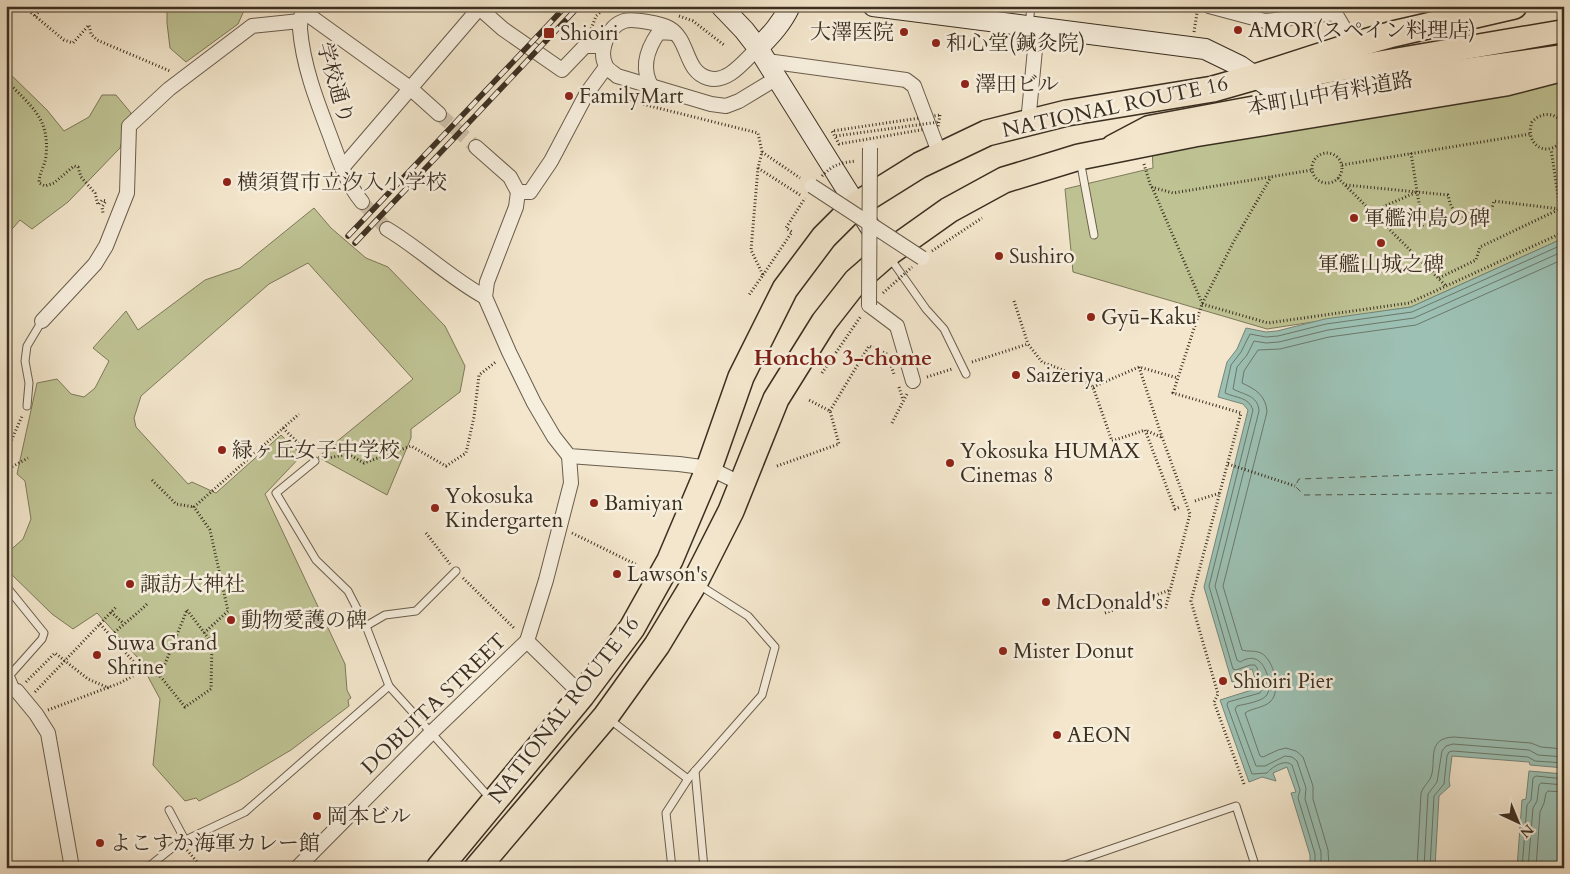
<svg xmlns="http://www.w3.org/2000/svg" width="1570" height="874" font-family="Cardo,'Noto Serif JP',serif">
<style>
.green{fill:#bfc394;stroke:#7d795a}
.water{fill:#9cc0b3;stroke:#758679}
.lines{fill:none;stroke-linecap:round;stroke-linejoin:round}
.shore{stroke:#6c786a;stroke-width:1}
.ferry{stroke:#535346;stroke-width:1;stroke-dasharray:6 5;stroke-linecap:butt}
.street-tunnel{stroke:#cec1aa;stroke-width:14;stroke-dasharray:14 7;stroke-linecap:butt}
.lane-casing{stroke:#695d4c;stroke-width:9}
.street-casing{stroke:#695d4c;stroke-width:16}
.secondary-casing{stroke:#3b2f21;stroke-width:22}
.primary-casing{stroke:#3b2f21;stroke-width:25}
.highway-casing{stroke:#3b2f21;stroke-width:28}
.path{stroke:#3b2f21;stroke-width:3;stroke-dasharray:1 2.5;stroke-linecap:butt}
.lane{stroke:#f7efde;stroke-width:7}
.street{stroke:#f7efde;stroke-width:14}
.secondary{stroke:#f7efde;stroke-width:20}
.primary{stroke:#f3e6cc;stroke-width:22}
.highway{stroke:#f3e6cc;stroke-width:25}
.rail-casing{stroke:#3b2f21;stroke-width:5.5}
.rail{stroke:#f7efde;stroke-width:4;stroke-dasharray:11;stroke-linecap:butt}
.street-bridge-casing{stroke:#695d4c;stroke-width:16;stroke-linecap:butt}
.path-bridge{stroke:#3b2f21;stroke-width:3;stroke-dasharray:1 2.5;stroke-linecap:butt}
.street-bridge{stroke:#f7efde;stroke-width:14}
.poi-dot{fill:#8f2418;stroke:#f7efde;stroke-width:2}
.labels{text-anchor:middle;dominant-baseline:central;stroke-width:5;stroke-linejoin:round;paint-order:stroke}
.poi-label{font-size:21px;fill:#3b2f21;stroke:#f7efde;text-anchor:start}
.street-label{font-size:21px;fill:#3b2f21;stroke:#f7efde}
.neighbourhood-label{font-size:22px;font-weight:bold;fill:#7a1f14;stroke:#f7efde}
</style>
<rect width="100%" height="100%" fill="#f3e6cc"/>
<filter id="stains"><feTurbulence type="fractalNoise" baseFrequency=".004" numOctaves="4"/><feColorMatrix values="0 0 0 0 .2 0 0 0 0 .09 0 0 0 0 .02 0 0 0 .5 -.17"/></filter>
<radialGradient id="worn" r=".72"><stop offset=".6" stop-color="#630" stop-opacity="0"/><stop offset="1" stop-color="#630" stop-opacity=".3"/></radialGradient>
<g class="green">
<polygon points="170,6 246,6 238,24 186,62 170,48 167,23 167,8"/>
<polygon points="6,70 47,110 64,131 89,117 102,95 116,95 131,113 120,148 68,202 32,229 20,220 6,236"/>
<polygon points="1564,80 1564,238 1411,307 1267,329 1073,272 1065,189 1153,168 1152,148"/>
<polygon points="314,208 331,228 366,258 388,267 445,326 465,366 460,392 411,429 411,438 387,495 318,457 413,379 308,263 269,284 141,396 134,418 136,427 188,484 192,482 216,493 281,435 302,455 265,494 345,664 347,690 351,698 348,700 349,706 291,750 239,781 199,801 196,798 185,801 153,765 160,699 138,658 97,613 73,629 52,614 6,569 6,554 23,539 31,519 25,481 17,474 37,383 57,379 71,394 84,397 95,388 109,361 93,348 126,311 138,330 205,280 240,268"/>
</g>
<g class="water">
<polygon points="1564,238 1564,768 1530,765 1529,762 1452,756 1449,780 1450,786 1439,796 1435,868 1310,868 1310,855 1291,793 1296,792 1287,767 1273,773 1276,781 1262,777 1249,782 1220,700 1258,688 1252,669 1239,674 1240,680 1232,682 1204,587 1248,410 1243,404 1218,397 1227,362 1237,349 1246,328 1266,332 1277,331 1325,319 1411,307"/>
<polygon points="1529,771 1564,774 1564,868 1517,868 1522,800 1526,799"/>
</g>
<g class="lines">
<g class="shore">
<path d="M1315,868V854L1298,798L1300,790L1292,765C1285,759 1273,766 1267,773L1252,774L1227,705L1228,702L1260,693L1263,687L1257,668L1255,665H1250L1236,670L1233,669L1209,586L1253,410C1249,397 1236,398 1225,393L1231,365L1241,352L1250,334L1266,337L1278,336L1326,324L1412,312L1564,244"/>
<path d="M1321,868V852L1305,799L1306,788L1297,761L1292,757L1285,756L1265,766H1256L1235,709L1237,706C1245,704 1260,702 1266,696C1274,687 1265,661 1255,659C1249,657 1244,660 1240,662L1237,660L1215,586L1259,411C1258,395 1244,395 1233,389L1237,367L1247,355L1254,341L1266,343L1279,342L1328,330L1414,318L1564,251"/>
<path d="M1329,868L1328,850L1313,799V786L1303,757L1296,751L1286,748L1278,750L1263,757L1260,756L1245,713C1252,708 1263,708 1270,702C1282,691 1274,660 1261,653C1254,650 1248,652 1242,650L1223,586L1267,412C1266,395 1255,389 1242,383L1244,371L1258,350L1280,349L1329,337L1416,325L1564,259"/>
<path d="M1417,868L1421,793C1423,787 1427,784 1430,779C1438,764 1424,738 1454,737L1531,743L1541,747L1564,749"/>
<polyline points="1424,868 1428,794 1437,782 1442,751 1446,746 1453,744 1529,750 1538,755 1564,757"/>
<polyline points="1430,868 1434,796 1444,784 1447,756 1449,752 1453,751 1528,757 1535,761 1564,763"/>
<polyline points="1522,868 1527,805 1531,800 1533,778 1536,776 1564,779"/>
<polyline points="1528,868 1533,808 1537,801 1539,785 1541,783 1564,785"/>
<polyline points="1536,868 1540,812 1544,803 1546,793 1548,791 1564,792"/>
</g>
<polyline class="ferry" points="1564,470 1299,479 1295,486 1304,495 1564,493"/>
<g class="street-tunnel">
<polyline points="439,114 476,147"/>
<polyline points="362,202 387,229"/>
</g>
<defs>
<g id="lane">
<polyline points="1319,6 1330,11"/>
<polyline points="1029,26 1031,6"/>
<polyline points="1080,160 1094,235"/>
<polyline points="890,258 926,309 944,329 966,374"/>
<polyline points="27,406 29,383 25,361 27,346 42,321"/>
<polyline points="315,461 276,493 316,560 348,591 366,626 389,686 490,798"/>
<polyline points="6,586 44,633 42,639 10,675 17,691"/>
<polyline points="366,626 385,615 416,611 456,571"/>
<polyline points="609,719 688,779"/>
<polyline points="695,771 704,868"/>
<polyline points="169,810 185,840"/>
<polyline points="147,868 177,844 245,812 389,686"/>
<polyline points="672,868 666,813 688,779 762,695 775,647 748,616 699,585"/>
<polyline points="1056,868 1236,806 1256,868"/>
</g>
<g id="street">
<path d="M303,6C302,14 300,21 300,29C303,65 316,99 329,133C338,157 345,181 362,202"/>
<polyline points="477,6 503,29 562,70 585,46 604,46"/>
<polyline points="1209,6 1265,21 1335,13 1354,45"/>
<polyline points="303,11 410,88 439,114"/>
<path d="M758,48C745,60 728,84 708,78C684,71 690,40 669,28C662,24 633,18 624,21C608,26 598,51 606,66C608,70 614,73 617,76L711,104L726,106L739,101L777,78"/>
<polyline points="767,61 906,80 914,86 940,155"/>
<path d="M652,87C640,68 647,49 659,32L674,33"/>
<polyline points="1028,123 1037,28"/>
<polyline points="476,147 510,177 518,192 516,207 487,282 485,297 509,352 534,403 554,437 569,456 679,464 709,468 742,484"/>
<polyline points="342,168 481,6"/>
<polyline points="518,192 530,192 551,161 587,93 606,67"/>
<path d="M387,229C422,250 450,278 485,297"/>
<polyline points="869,305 897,326 913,381"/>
<polyline points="42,321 95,264 106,246 127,193 129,126 169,89 252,26 300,21"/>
<polyline points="527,641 582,695"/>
<polyline points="17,691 36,714 48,733 72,868"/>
<polyline points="297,868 431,733 527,641 546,580 571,483 569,456"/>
</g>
<g id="secondary">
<polyline points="721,6 744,30 758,48 887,254"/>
<polyline points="873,6 1205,49 1240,66 1268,86 1281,90 1312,91"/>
<path d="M758,48C771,35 782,23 790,6"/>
</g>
<g id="primary">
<polyline points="1269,77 1301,76 1564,31"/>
<polyline points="1113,146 1149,127 1429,75 1564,56"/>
</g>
<g id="highway">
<polyline points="439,868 582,695 632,628 670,560 709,468 741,377 785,289 824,237 856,205 920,165 987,133 1067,113 1213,89 1255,77 1354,45 1393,34 1514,6"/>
<polyline points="477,868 606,716 657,645 695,582 731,511 776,399 824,322 856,281 887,254 949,210 1004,180 1079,157 1194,134 1506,83 1564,68"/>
</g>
</defs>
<use href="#lane" class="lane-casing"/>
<use href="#street" class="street-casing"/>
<use href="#secondary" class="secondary-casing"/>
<use href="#primary" class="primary-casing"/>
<use href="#highway" class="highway-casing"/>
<g class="path">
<polyline points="23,6 64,40 73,43 89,25 91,34 97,40 170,71"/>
<polyline points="35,16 43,6"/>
<polyline points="679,16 693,21 724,45"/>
<polyline points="590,32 596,16 607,6"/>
<polyline points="1194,32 1197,13"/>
<path d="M6,80C30,106 50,117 46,156C45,166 39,173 39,183L45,186L54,183L74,166L78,167L81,177L95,193L98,205L102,200L106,201L102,207L103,213"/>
<polyline points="603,93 606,95 758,133 762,152 758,168 751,250 763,275 749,295"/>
<polygon points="940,115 938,127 839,144 832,131"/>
<path d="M1564,126C1557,112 1542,111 1532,122C1523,147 1552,160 1564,137"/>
<polyline points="762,152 800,178"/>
<circle cx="1327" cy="168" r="15"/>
<polyline points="1411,153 1423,229"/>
<polyline points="1144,164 1151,187 1173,193 1312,170"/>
<polyline points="1342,165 1530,134"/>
<polyline points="758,168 800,195"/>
<polyline points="1338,178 1446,286"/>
<path d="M1346,185L1448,195C1449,199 1450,204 1452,207C1459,219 1480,224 1489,212C1492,209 1493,204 1494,201L1560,209L1551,149"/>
<polyline points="1152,187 1202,303"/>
<polyline points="1373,211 1417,192"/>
<polyline points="932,251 982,218"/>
<polyline points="763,275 792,232 786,228 805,198"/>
<polyline points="1439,278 1476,260 1480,247 1564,207"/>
<polyline points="1014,301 1028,344"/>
<polyline points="1202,304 1268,323 1409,303 1564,232"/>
<polyline points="972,362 1028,344 1042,362 1073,374 1093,387 1112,441 1145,430"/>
<polyline points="1139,367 1162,437 1190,514 1165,610"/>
<polyline points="822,373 861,316"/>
<polyline points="927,377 952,369"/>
<polyline points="899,387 903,400"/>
<polyline points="1093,387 1139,367 1178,378"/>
<polyline points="830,411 869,346 887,354 894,374"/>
<polyline points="892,423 908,392"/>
<polyline points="283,428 309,454"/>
<polyline points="1161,437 1145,430 1175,509 1180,507"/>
<polyline points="6,453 22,416"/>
<polyline points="324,459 348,454 364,463 411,446 446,466 466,453 474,417 479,375 497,361"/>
<polyline points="1228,464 1295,486"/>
<polyline points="777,466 839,444 830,411 809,400"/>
<polyline points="6,470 28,458"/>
<polyline points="152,480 176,504 194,507"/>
<polyline points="1195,501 1220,493"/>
<polyline points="426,533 450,564"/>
<polyline points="572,533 637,565"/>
<polyline points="463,578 515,629"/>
<polygon points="187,610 212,643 211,689 185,707 160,676"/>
<polyline points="111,612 123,623"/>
<polyline points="1105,613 1170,590"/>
<polyline points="100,624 142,671 160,676"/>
<polyline points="204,633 228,611 210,530 194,507 299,414"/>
<path d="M112,635C123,624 136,615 147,604"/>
<polyline points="26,682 55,653 88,679 109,688"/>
<polyline points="35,692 116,607"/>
<polyline points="48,710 120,683 142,671"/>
<polyline points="1244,784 1214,702 1218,694 1191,601 1241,413 1173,393 1202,304 1234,241 1271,177"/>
<polyline points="187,850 202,868"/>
</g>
<use href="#lane" class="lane"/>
<use href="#street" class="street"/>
<use href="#secondary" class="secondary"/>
<use href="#primary" class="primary"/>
<use href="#highway" class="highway"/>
<defs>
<g id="rail">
<polyline points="348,236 566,6"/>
<polyline points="355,243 579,6"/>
</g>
</defs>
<use href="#rail" class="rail-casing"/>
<use href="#rail" class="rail"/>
<defs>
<g id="street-bridge">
<polyline points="812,186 922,258"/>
<polyline points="869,305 870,148"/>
</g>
</defs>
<use href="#street-bridge" class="street-bridge-casing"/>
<g class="path-bridge">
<polyline points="836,136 939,122"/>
<path d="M822,176C834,164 840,163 856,161"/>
<polyline points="883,293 912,267"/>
</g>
<use href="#street-bridge" class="street-bridge"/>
</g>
<g class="poi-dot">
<circle cx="1238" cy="30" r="5"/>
<circle cx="904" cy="32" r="5"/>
<rect x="543" y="27" width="12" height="12" rx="2.5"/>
<circle cx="936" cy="43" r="5"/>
<circle cx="965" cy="84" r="5"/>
<circle cx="569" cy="96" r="5"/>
<circle cx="227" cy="182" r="5"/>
<circle cx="1354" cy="218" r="5"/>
<circle cx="1381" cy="243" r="5"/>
<circle cx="999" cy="256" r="5"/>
<circle cx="1091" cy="317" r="5"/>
<circle cx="1016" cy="375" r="5"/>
<circle cx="222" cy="450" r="5"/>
<circle cx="950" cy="463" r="5"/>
<circle cx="594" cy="503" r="5"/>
<circle cx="435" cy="508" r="5"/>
<circle cx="617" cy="574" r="5"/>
<circle cx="130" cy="584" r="5"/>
<circle cx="1046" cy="602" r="5"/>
<circle cx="231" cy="620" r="5"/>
<circle cx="1003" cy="651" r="5"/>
<circle cx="97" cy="655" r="5"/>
<circle cx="1223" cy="681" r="5"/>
<circle cx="1057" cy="735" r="5"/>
<circle cx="317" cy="816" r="5"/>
<circle cx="100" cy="843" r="5"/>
</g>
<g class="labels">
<g class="poi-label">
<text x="1248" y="30">AMOR(スペイン料理店)</text>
<text x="894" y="32" text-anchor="end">大澤医院</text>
<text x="560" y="33">Shioiri</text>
<text x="946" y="43">和心堂(鍼灸院)</text>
<text x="975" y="84">澤田ビル</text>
<text x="579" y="96">FamilyMart</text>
<text x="237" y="182">横須賀市立汐入小学校</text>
<text x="1364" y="218">軍艦沖島の碑</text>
<text x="1009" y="256">Sushiro</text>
<text x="1381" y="264" text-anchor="middle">軍艦山城之碑</text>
<text x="1101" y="317">Gyū-Kaku</text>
<text x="1026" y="375">Saizeriya</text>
<text x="232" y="450">緑ヶ丘女子中学校</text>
<text x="960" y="451">Yokosuka HUMAX<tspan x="960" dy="24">Cinemas 8</tspan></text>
<text x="445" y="496">Yokosuka<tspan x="445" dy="24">Kindergarten</tspan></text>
<text x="604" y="503">Bamiyan</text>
<text x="627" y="574">Lawson's</text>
<text x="140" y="584">諏訪大神社</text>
<text x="1056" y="602">McDonald's</text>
<text x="241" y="620">動物愛護の碑</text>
<text x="107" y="643">Suwa Grand<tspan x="107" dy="24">Shrine</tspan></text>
<text x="1013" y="651">Mister Donut</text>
<text x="1233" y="681">Shioiri Pier</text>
<text x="1067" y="735">AEON</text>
<text x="327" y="816">岡本ビル</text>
<text x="110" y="843">よこすか海軍カレー館</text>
</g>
<g class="street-label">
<text transform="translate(335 83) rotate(74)">学校通り</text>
<text transform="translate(1330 94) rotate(-10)">本町山中有料道路</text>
<text transform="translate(1115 107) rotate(-12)">NATIONAL ROUTE 16</text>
<text transform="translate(434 704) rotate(-44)">DOBUITA STREET</text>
<text transform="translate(564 710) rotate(-52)">NATIONAL ROUTE 16</text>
</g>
<g class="neighbourhood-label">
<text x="843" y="358">Honcho 3-chome</text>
</g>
</g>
<rect width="1570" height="874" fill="none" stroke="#f3e6cc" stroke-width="25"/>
<rect x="8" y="8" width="1555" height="859" fill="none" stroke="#3b2f21" stroke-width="2.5"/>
<rect x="12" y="12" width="1545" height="849" fill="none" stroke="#3b2f21"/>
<g transform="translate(1518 822) rotate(136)" stroke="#f7efde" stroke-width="4" paint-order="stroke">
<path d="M0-4L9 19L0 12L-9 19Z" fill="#3b2f21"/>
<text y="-8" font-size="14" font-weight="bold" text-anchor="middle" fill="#3b2f21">N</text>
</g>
<rect width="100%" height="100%" filter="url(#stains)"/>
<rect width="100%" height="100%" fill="url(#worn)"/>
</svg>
